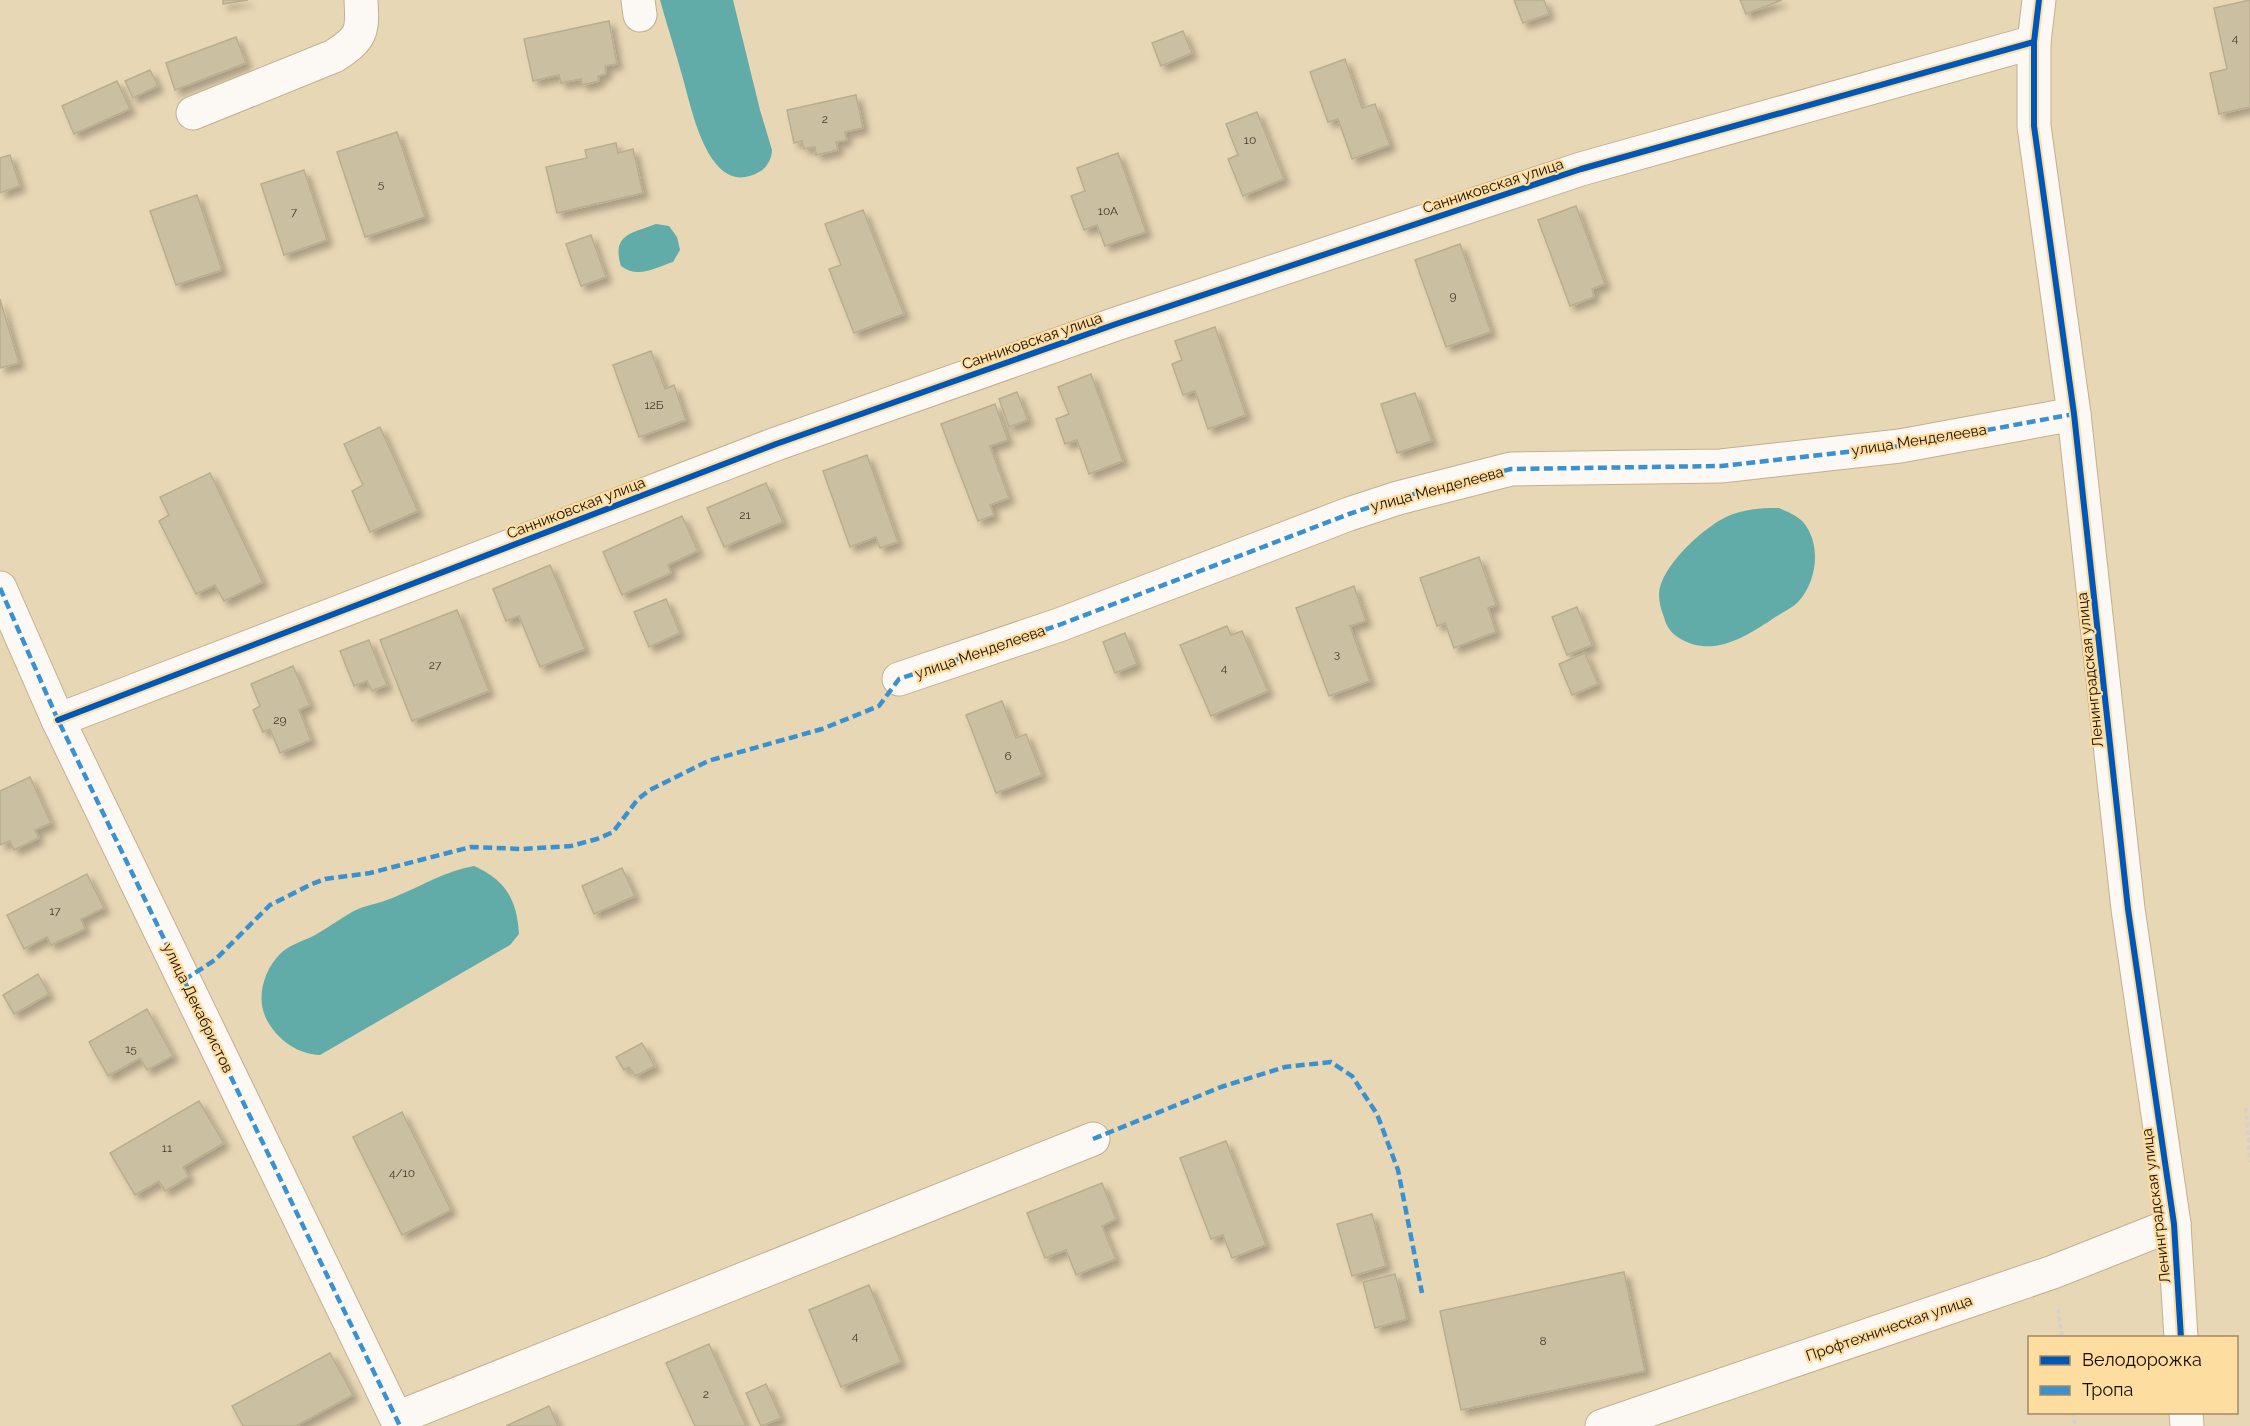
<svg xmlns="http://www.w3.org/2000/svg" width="2250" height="1426" font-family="Raleway,sans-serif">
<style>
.water{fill:#61aba8}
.building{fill:#cac0a1;stroke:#b8ae8e;stroke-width:1.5;filter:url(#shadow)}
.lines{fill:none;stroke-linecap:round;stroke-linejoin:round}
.minor-casing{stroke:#c0b092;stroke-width:35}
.path{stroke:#d7d2c8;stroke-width:4;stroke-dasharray:4.5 3;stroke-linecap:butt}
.minor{stroke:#fcf9f4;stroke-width:33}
.quiet{stroke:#3991d0;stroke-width:4.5;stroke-dasharray:9 4.5;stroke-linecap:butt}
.cycleway-casing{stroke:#fddda0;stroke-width:10}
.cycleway{stroke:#0057b8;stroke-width:6}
.labels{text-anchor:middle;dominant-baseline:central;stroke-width:4.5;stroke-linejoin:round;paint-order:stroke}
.number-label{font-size:12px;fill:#443929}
.street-label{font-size:15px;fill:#160b00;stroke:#fddda0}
</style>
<defs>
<filter id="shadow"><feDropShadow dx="5.5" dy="5.5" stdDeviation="3" flood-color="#0004"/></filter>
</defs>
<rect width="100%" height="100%" fill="#e8d7b5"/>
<g class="water">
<path d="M660,0H733L760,110L772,150C772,158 767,168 759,172C708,201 691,105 682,75C675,50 667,25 660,0Z"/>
<path d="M656,224L669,226L677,237L680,250L673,262C654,268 638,279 621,266C611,234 633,233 656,224Z"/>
<path d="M1779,508C1788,512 1796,515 1803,522C1822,544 1817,582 1798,602C1791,609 1779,614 1771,620C1743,638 1712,658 1679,638C1671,633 1666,626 1664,617C1661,610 1659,602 1659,594C1660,567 1703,528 1726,517C1743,509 1761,508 1779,508Z"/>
<path d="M474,866C506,880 517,900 519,934L510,945L320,1055C298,1054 279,1041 268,1022C255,1001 263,972 279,955C288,945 304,941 315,935C330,927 343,916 358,909C371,904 385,902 397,896C423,885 446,871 474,866Z"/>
</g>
<g class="building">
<polygon points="223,0 248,0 223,4"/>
<polygon points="1514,0 1544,0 1549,14 1523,23"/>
<polygon points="1740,0 1782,0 1746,14"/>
<polygon points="2250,0 2250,107 2219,114 2210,73 2227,69 2214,8"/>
<polygon points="609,21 617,64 605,66 606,74 598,76 599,81 582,85 581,79 561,83 559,75 533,81 524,39"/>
<polygon points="1183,31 1192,53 1161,66 1152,43"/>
<polygon points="236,37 246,63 175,90 166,63"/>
<polygon points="1345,59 1362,108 1375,104 1390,145 1352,159 1338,119 1328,122 1310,72"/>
<polygon points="150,70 158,86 133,98 125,81"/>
<polygon points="117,81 130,109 74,134 62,106"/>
<polygon points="856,95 863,128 845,132 847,140 836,142 838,150 816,155 815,147 804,149 802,141 794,143 787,110"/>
<polygon points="1257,112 1284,179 1243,196 1228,159 1238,155 1226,124"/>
<polygon points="397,132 425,217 365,237 337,152"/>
<polygon points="616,143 618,153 633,149 643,193 557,213 546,167 587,158 585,150"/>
<polygon points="1118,153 1146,232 1105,246 1097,225 1084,230 1071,196 1085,191 1077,168"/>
<polygon points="10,155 20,186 0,193 0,158"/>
<polygon points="304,170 327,240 284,255 261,184"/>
<polygon points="197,195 222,270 176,285 150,211"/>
<polygon points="1576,206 1605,284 1592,289 1594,297 1570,306 1538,220"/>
<polygon points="863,210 904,314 854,333 829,269 841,265 825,224"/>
<polygon points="591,235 606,277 581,286 566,244"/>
<polygon points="1460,244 1491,332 1446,347 1415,260"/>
<polygon points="0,299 19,363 0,368"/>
<polygon points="1215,327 1246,415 1208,429 1195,391 1183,395 1172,364 1182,360 1175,341"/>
<polygon points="651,351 665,389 674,385 686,420 639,437 613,365"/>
<polygon points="1091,374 1123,461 1089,474 1077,440 1065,444 1056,419 1069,414 1058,387"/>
<polygon points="1017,392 1028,420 1009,427 999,399"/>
<polygon points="1415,393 1432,441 1397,453 1381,404"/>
<polygon points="995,404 1008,440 990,446 1009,498 990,505 994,515 978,521 941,424"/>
<polygon points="380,427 418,511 370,532 352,491 363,485 344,444"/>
<polygon points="867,455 898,542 880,548 876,537 850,547 823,471"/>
<polygon points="210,473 263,582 224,601 215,585 196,594 159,521 169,515 160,497"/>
<polygon points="766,483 783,522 724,547 707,508"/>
<polygon points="682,516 698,551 668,565 671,573 622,595 603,552"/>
<polygon points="1479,557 1496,605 1488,608 1496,632 1454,648 1445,623 1437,626 1420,578"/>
<polygon points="550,565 585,649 540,667 519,616 506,621 493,589"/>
<polygon points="1354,586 1366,621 1350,626 1370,681 1329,696 1296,608"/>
<polygon points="666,599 680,633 649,647 634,612"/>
<polygon points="1577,607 1592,645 1567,655 1552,617"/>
<polygon points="457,610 489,691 412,721 380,640"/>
<polygon points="1227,626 1231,635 1242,631 1268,691 1211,716 1180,645"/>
<polygon points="1125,633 1137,664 1115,673 1103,642"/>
<polygon points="369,640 387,685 372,691 367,681 354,686 340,651"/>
<polygon points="1585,653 1598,684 1572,695 1559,664"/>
<polygon points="293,666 310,705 299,710 311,740 280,753 270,729 263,732 253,710 260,706 251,684"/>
<polygon points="1002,701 1016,738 1026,734 1042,775 996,793 966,715"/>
<polygon points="30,777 51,823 35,830 39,838 14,850 10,841 0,845 0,791"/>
<polygon points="622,868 635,896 594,914 582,886"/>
<polygon points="87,874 104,908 81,919 85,929 51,945 47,937 24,949 7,915"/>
<polygon points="38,974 49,994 14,1014 3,995"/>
<polygon points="147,1009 173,1056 147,1070 140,1058 108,1076 89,1042"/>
<polygon points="642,1043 655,1066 635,1076 629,1067 624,1070 616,1057"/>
<polygon points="199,1101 224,1143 183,1167 189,1177 165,1191 159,1181 135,1195 110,1153"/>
<polygon points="402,1112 451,1210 402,1235 353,1137"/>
<polygon points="1226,1141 1266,1245 1232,1258 1223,1235 1211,1239 1180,1158"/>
<polygon points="1102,1183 1116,1219 1102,1226 1116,1259 1076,1275 1066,1250 1045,1258 1027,1213"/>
<polygon points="1372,1214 1386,1266 1352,1276 1337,1224"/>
<polygon points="1624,1272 1645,1371 1461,1410 1440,1311"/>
<polygon points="1395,1274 1407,1319 1375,1328 1363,1282"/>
<polygon points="869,1285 901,1362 841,1387 809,1310"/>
<polygon points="709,1344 746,1426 695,1426 666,1363"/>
<polygon points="330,1353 353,1395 296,1426 243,1426 232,1406"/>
<polygon points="766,1384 781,1418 761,1426 746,1393"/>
<polygon points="549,1406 558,1426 506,1426"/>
</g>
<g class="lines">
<defs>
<g id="minor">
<polyline points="638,0 640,15"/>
<polyline points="2039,0 2034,42 2034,126 2074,414 2128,909 2174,1224 2181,1338"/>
<path d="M193,113L334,56C362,38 363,32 361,0"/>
<polyline points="0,588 58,720 400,1426"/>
<polyline points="899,679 1059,625 1349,514 1398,498 1511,469 1721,466 1900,446 2074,414"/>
<polyline points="58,720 776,444 1116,324 1581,169 2034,42"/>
<polyline points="2186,1412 2187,1426"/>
<polyline points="397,1418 1093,1139"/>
<polyline points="1602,1426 2053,1272 2174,1224"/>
</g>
</defs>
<use href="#minor" class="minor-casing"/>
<g class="path">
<polyline points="2246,1108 2250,1162"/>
<polyline points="2058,1309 2062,1338"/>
<polyline points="2073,1412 2075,1426"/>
</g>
<use href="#minor" class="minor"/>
<g class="quiet">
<polyline points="0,588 58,720 400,1426"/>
<polyline points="184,980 215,960 270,905 312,884 325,879 370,873 471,847 522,849 571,846 597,839 613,832 638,799 650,790 708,761 822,729 879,706 899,679 1059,625 1349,514 1398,498 1511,469 1721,466 1900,446 2074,414"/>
<polyline points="1093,1139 1221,1087 1285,1067 1331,1062 1352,1076 1377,1114 1398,1170 1422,1293"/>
</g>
<defs>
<g id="cycleway">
<polyline points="2039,0 2034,42 2034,126 2074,414 2128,909 2174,1224 2181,1338"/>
<polyline points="58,720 776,444 1116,324 1581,169 2034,42"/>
</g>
</defs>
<use href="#cycleway" class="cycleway-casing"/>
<use href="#cycleway" class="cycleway"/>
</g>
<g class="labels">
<g class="number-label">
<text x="2235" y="38">4</text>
<text x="825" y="119">2</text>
<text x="1250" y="140">10</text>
<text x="381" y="184">5</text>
<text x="1108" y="211">10А</text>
<text x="294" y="212">7</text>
<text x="1453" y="296">9</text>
<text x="654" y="405">12Б</text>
<text x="745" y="515">21</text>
<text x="1337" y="654">3</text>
<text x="435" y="665">27</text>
<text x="1224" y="668">4</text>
<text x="280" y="720">29</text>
<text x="1008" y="756">6</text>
<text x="55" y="911">17</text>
<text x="131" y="1049">15</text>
<text x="167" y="1148">11</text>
<text x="402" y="1173">4/10</text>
<text x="855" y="1336">4</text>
<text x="1543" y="1341">8</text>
<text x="706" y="1394">2</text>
</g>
<g class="street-label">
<text transform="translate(1493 186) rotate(-18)">Санниковская улица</text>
<text transform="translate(1032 341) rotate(-19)">Санниковская улица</text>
<text transform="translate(1919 440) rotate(-9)">улица Менделеева</text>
<text transform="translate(1437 489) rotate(-15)">улица Менделеева</text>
<text transform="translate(576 508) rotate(-21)">Санниковская улица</text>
<text transform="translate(980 652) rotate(-19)">улица Менделеева</text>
<text transform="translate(2090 670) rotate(-96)">Ленинградская улица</text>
<text transform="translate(198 1008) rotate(64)">улица Декабристов</text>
<text transform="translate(2156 1206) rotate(-97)">Ленинградская улица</text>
<text transform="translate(1889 1328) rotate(-19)">Профтехническая улица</text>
</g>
</g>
<rect x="2028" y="1336" width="210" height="78" fill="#fddda0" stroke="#a18960" stroke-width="1.5"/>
<rect x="2040" y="1356" width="30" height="9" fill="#0057b8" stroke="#a18960" stroke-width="1.5"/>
<text x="2082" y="1366" font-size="18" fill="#160b00">Велодорожка</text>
<rect x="2040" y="1386" width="30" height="9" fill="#3991d0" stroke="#a18960" stroke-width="1.5"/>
<text x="2082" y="1396" font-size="18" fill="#160b00">Тропа</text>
</svg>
